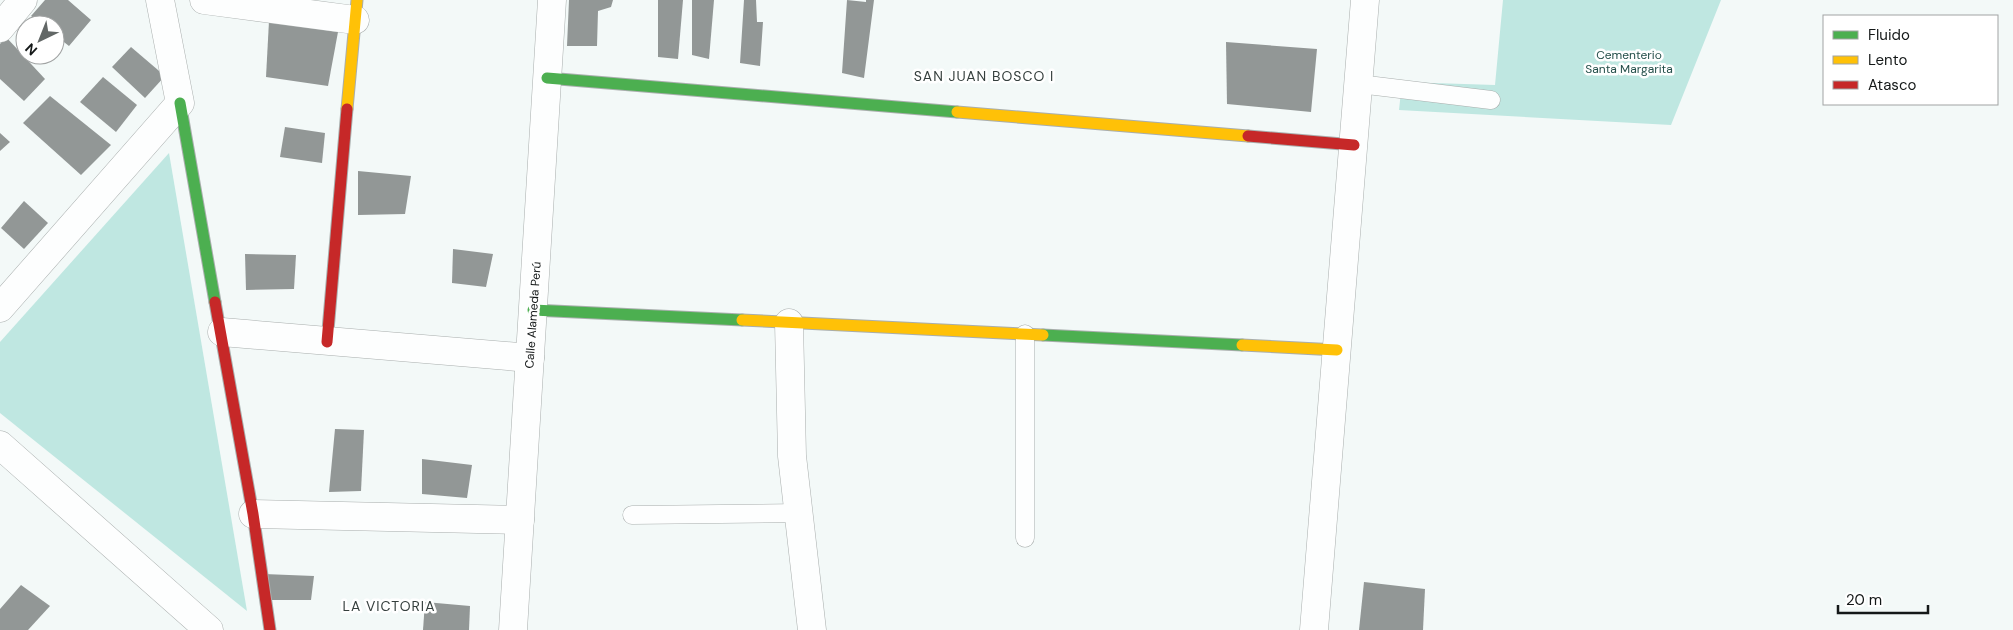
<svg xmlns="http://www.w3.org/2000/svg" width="2013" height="630" font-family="'DM Sans',sans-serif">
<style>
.green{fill:#bfe7e1}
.building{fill:#929796}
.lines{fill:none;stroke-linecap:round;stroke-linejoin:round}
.lane-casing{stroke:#a9aead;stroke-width:19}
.street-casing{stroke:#a9aead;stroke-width:29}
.fast-casing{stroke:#a9aead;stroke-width:13}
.slow-casing{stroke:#a9aead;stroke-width:13}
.jam-casing{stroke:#a9aead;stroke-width:13}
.lane{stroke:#fdfefe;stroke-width:18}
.street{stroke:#fdfefe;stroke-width:28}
.fast{stroke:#4caf50;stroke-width:11}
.slow{stroke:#ffc107;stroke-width:11}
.jam{stroke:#c62828;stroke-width:11}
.labels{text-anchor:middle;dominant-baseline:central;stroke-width:5;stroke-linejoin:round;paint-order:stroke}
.park-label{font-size:12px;fill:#244f4a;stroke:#fff}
.street-label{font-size:12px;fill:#141818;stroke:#fff}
.neighbourhood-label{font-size:14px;letter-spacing:1px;fill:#353f3d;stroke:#fff}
</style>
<rect width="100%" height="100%" fill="#f3f9f8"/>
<g class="green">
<polygon points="1503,0 1721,0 1671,125 1399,110 1402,82 1495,85"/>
<polygon points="169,153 247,611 0,413 0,342"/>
</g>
<g class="building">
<polygon points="45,0 68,0 91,20 69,46 55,35 55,25 43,25 31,16"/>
<polygon points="569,0 613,0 611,7 598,11 597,46 567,46"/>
<polygon points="658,0 683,0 678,59 658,57"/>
<polygon points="692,0 714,0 709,59 692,55"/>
<polygon points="744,0 756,0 757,22 763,22 760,66 740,63"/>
<polygon points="847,0 866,2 866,0 874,0 864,78 842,73"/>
<polygon points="269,21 338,32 328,86 266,77"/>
<polygon points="6,37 45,79 24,101 0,79 0,44"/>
<polygon points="1226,42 1317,49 1311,112 1227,104"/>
<polygon points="131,47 165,76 145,98 112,67"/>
<polygon points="103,77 137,105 116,132 80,102"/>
<polygon points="50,96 111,145 81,175 23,123"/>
<polygon points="285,127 325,133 322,163 280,157"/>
<polygon points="0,133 10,142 0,151"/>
<polygon points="358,171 411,176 405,214 358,215"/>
<polygon points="24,201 48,223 24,249 1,228"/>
<polygon points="453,249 493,254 486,287 452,283"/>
<polygon points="245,254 296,255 294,289 246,290"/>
<polygon points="335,429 364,430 361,491 329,492"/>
<polygon points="422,459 472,465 467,498 422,494"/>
<polygon points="264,574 314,576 311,600 266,600"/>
<polygon points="1364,582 1425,589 1423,630 1359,630"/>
<polygon points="21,585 50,606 28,630 0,630 0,609"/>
<polygon points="425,602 470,606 469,630 423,630"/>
</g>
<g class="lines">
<defs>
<g id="lane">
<polyline points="1359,84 1491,100"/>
<polyline points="1025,334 1025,538"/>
<polyline points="632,515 799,513"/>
</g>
<g id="street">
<polyline points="204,0 355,20"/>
<polyline points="0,28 23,0"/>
<polyline points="0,308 180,103 160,0"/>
<polyline points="789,323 792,456 812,630"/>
<polyline points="222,332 530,358"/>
<polyline points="0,445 209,630"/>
<polyline points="253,514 520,520"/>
<polyline points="513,630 552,0"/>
<polyline points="1314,630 1365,0"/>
</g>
<g id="fast">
<polyline points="547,78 957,112"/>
<polyline points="180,103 215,302"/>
<polyline points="533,310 742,320"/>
<polyline points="1043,335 1242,345"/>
</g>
<g id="slow">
<polyline points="347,109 357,0"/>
<polyline points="957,112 1248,136"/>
<polyline points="742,320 1043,335"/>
<polyline points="1242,345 1337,350"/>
</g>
<g id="jam">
<polyline points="1248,136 1354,145"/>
<polyline points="215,302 253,514 270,630"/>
<polyline points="327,342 347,109"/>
</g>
</defs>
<use href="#lane" class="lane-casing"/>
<use href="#street" class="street-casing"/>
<use href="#fast" class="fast-casing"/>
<use href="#slow" class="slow-casing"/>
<use href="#jam" class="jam-casing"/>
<use href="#lane" class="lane"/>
<use href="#street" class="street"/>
<use href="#fast" class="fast"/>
<use href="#slow" class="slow"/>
<use href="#jam" class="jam"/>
</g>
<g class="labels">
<g class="park-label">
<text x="1629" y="55">Cementerio<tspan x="1629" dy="14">Santa Margarita</tspan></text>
</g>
<g class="street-label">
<text transform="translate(533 315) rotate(-86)">Calle Alameda Perú</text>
</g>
<g class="neighbourhood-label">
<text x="984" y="76">SAN JUAN BOSCO I</text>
<text x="389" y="606">LA VICTORIA</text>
</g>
</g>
<rect x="1823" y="15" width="175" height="90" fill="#ffffff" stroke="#a1a3a3"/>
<rect x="1833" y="31" width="25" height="8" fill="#4caf50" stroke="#a1a3a3"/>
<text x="1868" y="40" font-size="15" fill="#141818">Fluido</text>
<rect x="1833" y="56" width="25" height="8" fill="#ffc107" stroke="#a1a3a3"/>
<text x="1868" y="65" font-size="15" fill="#141818">Lento</text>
<rect x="1833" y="81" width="25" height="8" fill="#c62828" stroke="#a1a3a3"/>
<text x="1868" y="90" font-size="15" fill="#141818">Atasco</text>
<g transform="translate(40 40) rotate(223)"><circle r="24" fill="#ffffff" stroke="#a1a3a3"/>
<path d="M0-4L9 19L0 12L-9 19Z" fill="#626766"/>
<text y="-8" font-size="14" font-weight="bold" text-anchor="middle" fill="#141818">N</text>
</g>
<path d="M1838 605v8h90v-8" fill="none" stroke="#141818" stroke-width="2.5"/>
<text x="1846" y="605" font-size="15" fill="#141818" stroke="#ffffff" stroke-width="4" paint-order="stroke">20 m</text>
</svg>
